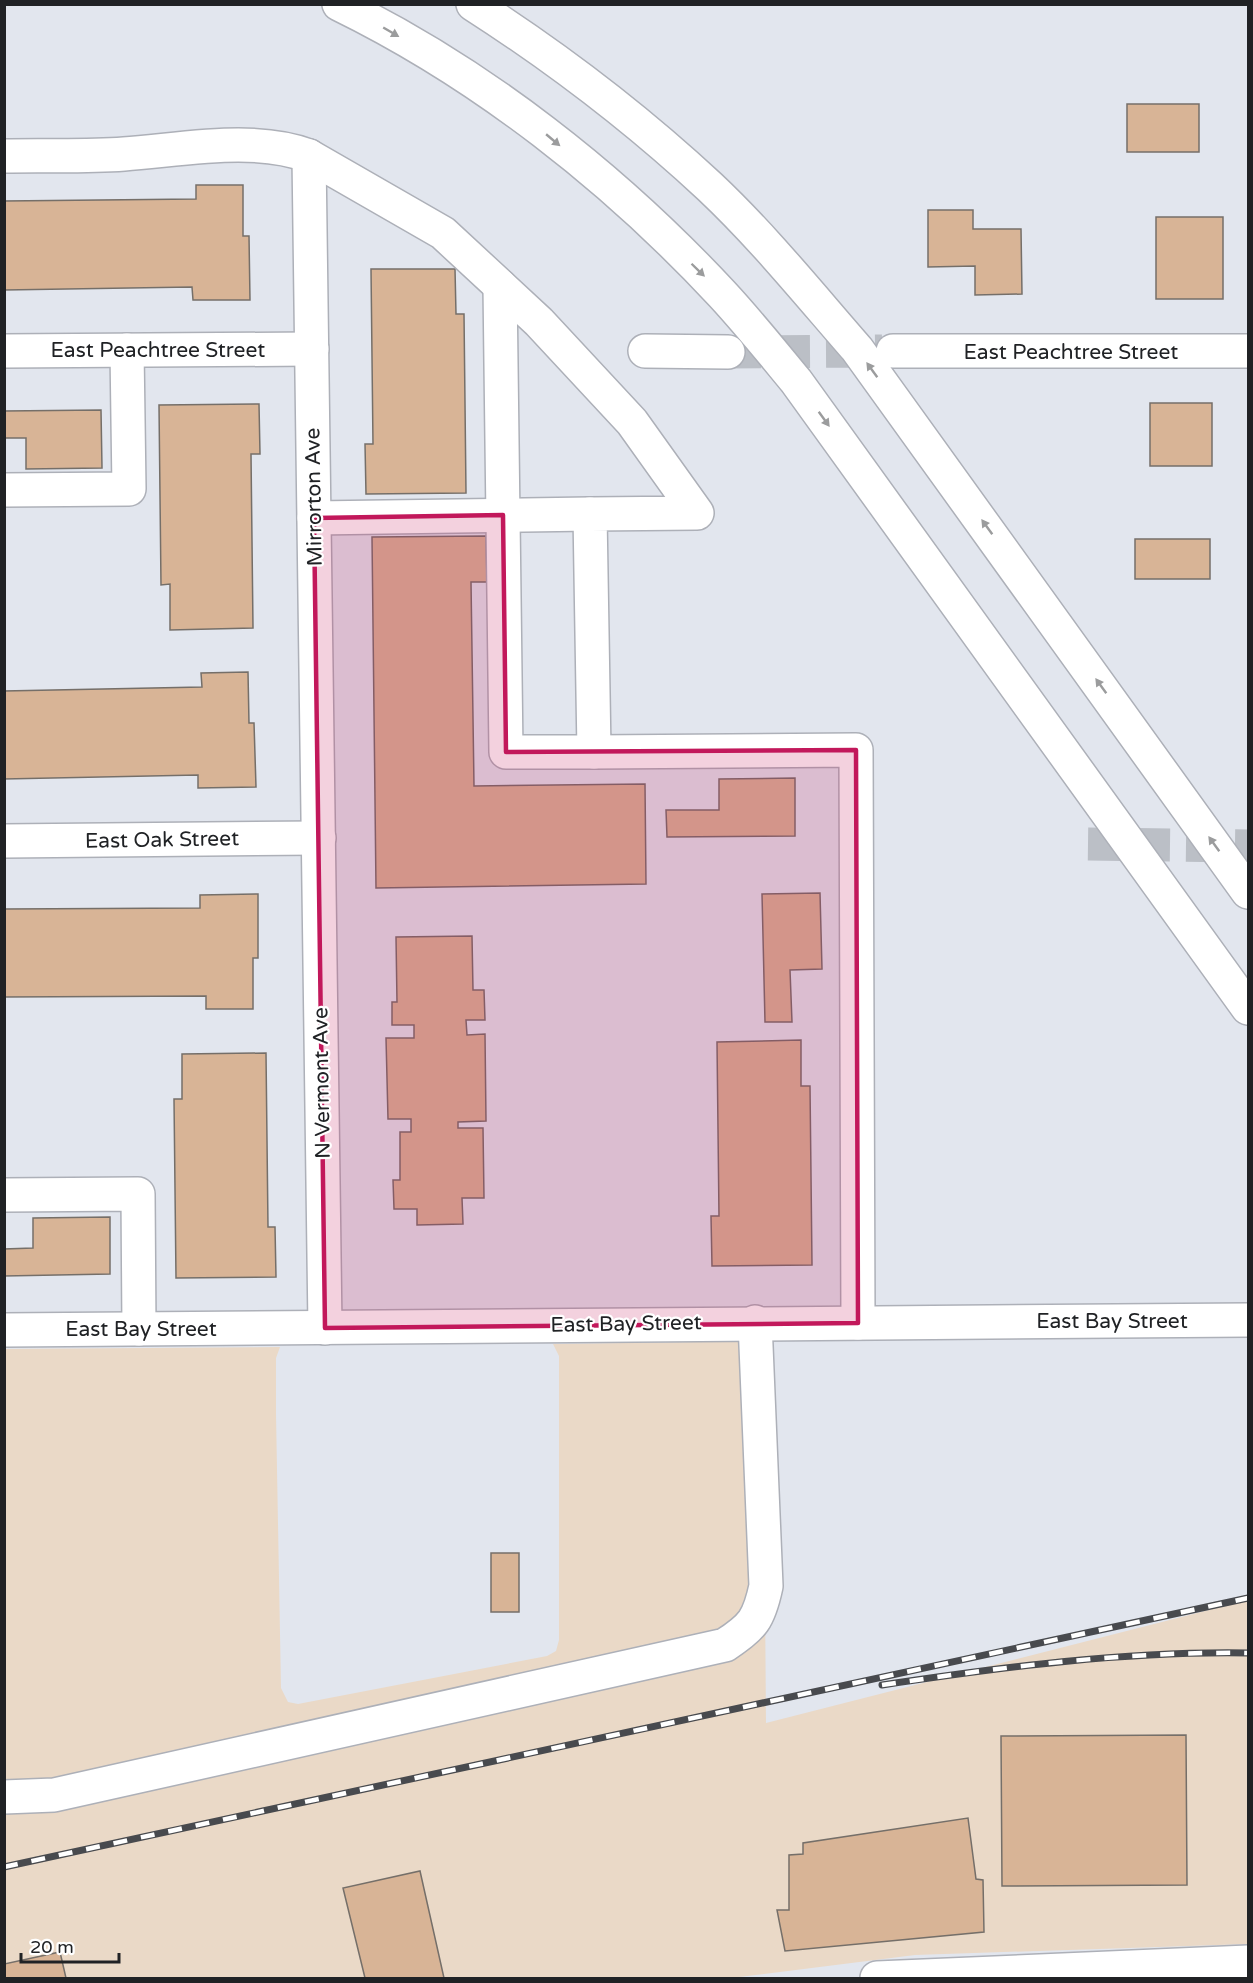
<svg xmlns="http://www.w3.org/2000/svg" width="1253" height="1983" font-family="'Varela Round',sans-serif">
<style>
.commercial{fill:#ead9c7}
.building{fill:#d8b496;stroke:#756f69;stroke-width:1.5}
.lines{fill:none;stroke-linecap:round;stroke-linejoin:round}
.minor-tunnel{stroke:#bbbfc6;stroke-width:33;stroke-dasharray:33 16;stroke-linecap:butt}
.minor-casing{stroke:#adb0b8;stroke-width:36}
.major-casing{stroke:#adb0b8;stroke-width:36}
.minor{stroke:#fff;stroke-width:33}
.major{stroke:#fff;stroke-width:33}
.rail-casing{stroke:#484a4e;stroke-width:7}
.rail{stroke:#fff;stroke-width:4.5;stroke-dasharray:14;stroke-linecap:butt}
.oneway{fill:#9b9c9d}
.marked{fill:#c2185b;fill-opacity:0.2;stroke:#c2185b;stroke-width:4.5;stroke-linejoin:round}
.labels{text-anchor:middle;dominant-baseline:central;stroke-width:4.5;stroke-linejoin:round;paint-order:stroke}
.street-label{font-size:21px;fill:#202225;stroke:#fff}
</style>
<rect width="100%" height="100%" fill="#e2e6ee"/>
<polygon class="commercial" points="763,1341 766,1723 1248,1600 1248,1944 915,1955 731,1978 5,1978 4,1349 280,1347 276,1358 276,1414 281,1688 288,1702 298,1704 547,1656 556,1651 559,1640 559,1356 553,1344"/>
<g class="building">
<rect x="1127" y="104" width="72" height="48"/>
<polygon points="196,185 243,185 243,236 249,236 250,300 193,300 192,287 4,290 4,201 196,199"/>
<polygon points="928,210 973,210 973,229 1021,229 1022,294 975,295 975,266 928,267"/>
<rect x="1156" y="217" width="67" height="82"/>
<polygon points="371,269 455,269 456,314 464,314 466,493 366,494 365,444 373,444"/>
<rect x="1150" y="403" width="62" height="63"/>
<polygon points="259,404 260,454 251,454 253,628 170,630 170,584 161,585 159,405"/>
<polygon points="101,410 102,468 26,469 26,438 4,438 4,411"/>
<polygon points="486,536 487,582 471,582 474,786 645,784 646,884 376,888 372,537"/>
<rect x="1135" y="539" width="75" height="40"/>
<polygon points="248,672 249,723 254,723 256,787 198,788 198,775 4,779 4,691 202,687 201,673"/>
<polygon points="795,778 795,836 667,837 666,810 719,810 719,779"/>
<polygon points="820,893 822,969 790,970 792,1022 765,1022 762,894"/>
<polygon points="258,894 258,958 253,958 253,1009 206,1009 206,996 4,997 4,909 200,908 200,895"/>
<polygon points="472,936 473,990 484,990 485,1020 466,1020 467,1035 485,1034 486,1121 458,1122 458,1128 483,1128 484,1198 462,1198 463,1224 417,1225 417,1209 394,1209 393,1180 400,1180 400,1132 411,1132 411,1119 388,1119 386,1038 414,1038 414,1025 392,1025 392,1002 397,1002 396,937"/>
<polygon points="801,1040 801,1086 810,1086 812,1265 712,1266 711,1216 719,1216 717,1042"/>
<polygon points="266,1053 268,1227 275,1227 276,1277 176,1278 174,1099 182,1099 182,1054"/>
<polygon points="110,1217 110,1274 4,1276 4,1249 33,1248 33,1218"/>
<rect x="491" y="1553" width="28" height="59"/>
<polygon points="1186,1735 1187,1885 1002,1886 1001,1736"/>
<polygon points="968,1818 976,1879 983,1880 984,1932 785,1951 777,1910 789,1910 789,1855 803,1854 803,1843"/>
<polygon points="420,1871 444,1978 365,1978 343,1888"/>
<polygon points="60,1952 66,1978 4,1978 4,1964"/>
</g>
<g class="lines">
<g class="minor-tunnel">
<polyline points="728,352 882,351"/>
<polyline points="1088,844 1248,846"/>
</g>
<defs>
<g id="minor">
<path d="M4,156C44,155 84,157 124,154C181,150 255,135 309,156L443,233L539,322L632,422L697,513L590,514L594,752L856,750L858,1323"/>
<polyline points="309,156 325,1328"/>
<polyline points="500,286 506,752 594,752"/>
<polyline points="4,351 312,349"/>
<polyline points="645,351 728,352"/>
<polyline points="893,351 1248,351"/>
<polyline points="4,490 129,489 127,350"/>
<polyline points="314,518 590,514"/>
<polyline points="4,841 319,838"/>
<polyline points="4,1195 138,1194 139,1329"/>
<polyline points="4,1330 1248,1320"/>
<path d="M4,1797L54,1795L725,1645C753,1627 759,1619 766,1586L755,1322"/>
<polyline points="877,1978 1248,1962"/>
</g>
<g id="major">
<path d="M339,4C482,74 614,178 722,294C748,322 772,352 796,381L1248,1008"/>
<path d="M473,4C557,58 637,119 710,187C763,237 809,294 857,349L1248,892"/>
</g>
</defs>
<use href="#minor" class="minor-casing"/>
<use href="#major" class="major-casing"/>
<use href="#minor" class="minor"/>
<use href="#major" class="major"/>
<defs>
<g id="rail">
<path d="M882,1685C1003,1667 1126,1651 1248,1653"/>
<polyline points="4,1867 1248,1598"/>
</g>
</defs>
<use href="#rail" class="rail-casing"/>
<use href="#rail" class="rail"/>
</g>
<defs><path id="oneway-solid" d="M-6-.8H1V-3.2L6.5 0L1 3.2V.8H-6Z" transform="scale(1.5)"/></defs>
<g class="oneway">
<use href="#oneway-solid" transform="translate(391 32) rotate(30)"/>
<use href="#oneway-solid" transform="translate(553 140) rotate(40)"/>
<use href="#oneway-solid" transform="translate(698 270) rotate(44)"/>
<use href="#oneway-solid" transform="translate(872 370) rotate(-126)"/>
<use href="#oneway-solid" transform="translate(824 419) rotate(54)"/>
<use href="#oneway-solid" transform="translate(987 527) rotate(-126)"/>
<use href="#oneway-solid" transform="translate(1101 686) rotate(-126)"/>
<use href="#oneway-solid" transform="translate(1214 844) rotate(-126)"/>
</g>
<path class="marked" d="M503,515L506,752L856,750L858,1323L325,1328L314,518Z"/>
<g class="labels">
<g class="street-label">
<text x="158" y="350">East Peachtree Street</text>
<text x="1071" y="352">East Peachtree Street</text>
<text transform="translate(314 497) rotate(-91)">Mirrorton Ave</text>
<text transform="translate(162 840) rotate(-1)">East Oak Street</text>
<text transform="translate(322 1083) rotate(-91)">N Vermont Ave</text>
<text x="1112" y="1321">East Bay Street</text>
<text transform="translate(626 1324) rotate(-1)">East Bay Street</text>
<text x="141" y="1329">East Bay Street</text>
</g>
</g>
<rect width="1253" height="1983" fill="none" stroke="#202225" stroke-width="12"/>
<path d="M21 1953v9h98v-9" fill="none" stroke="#202225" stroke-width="3"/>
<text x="30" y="1953" font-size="18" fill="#202225" stroke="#ffffff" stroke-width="4.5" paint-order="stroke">20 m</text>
</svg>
